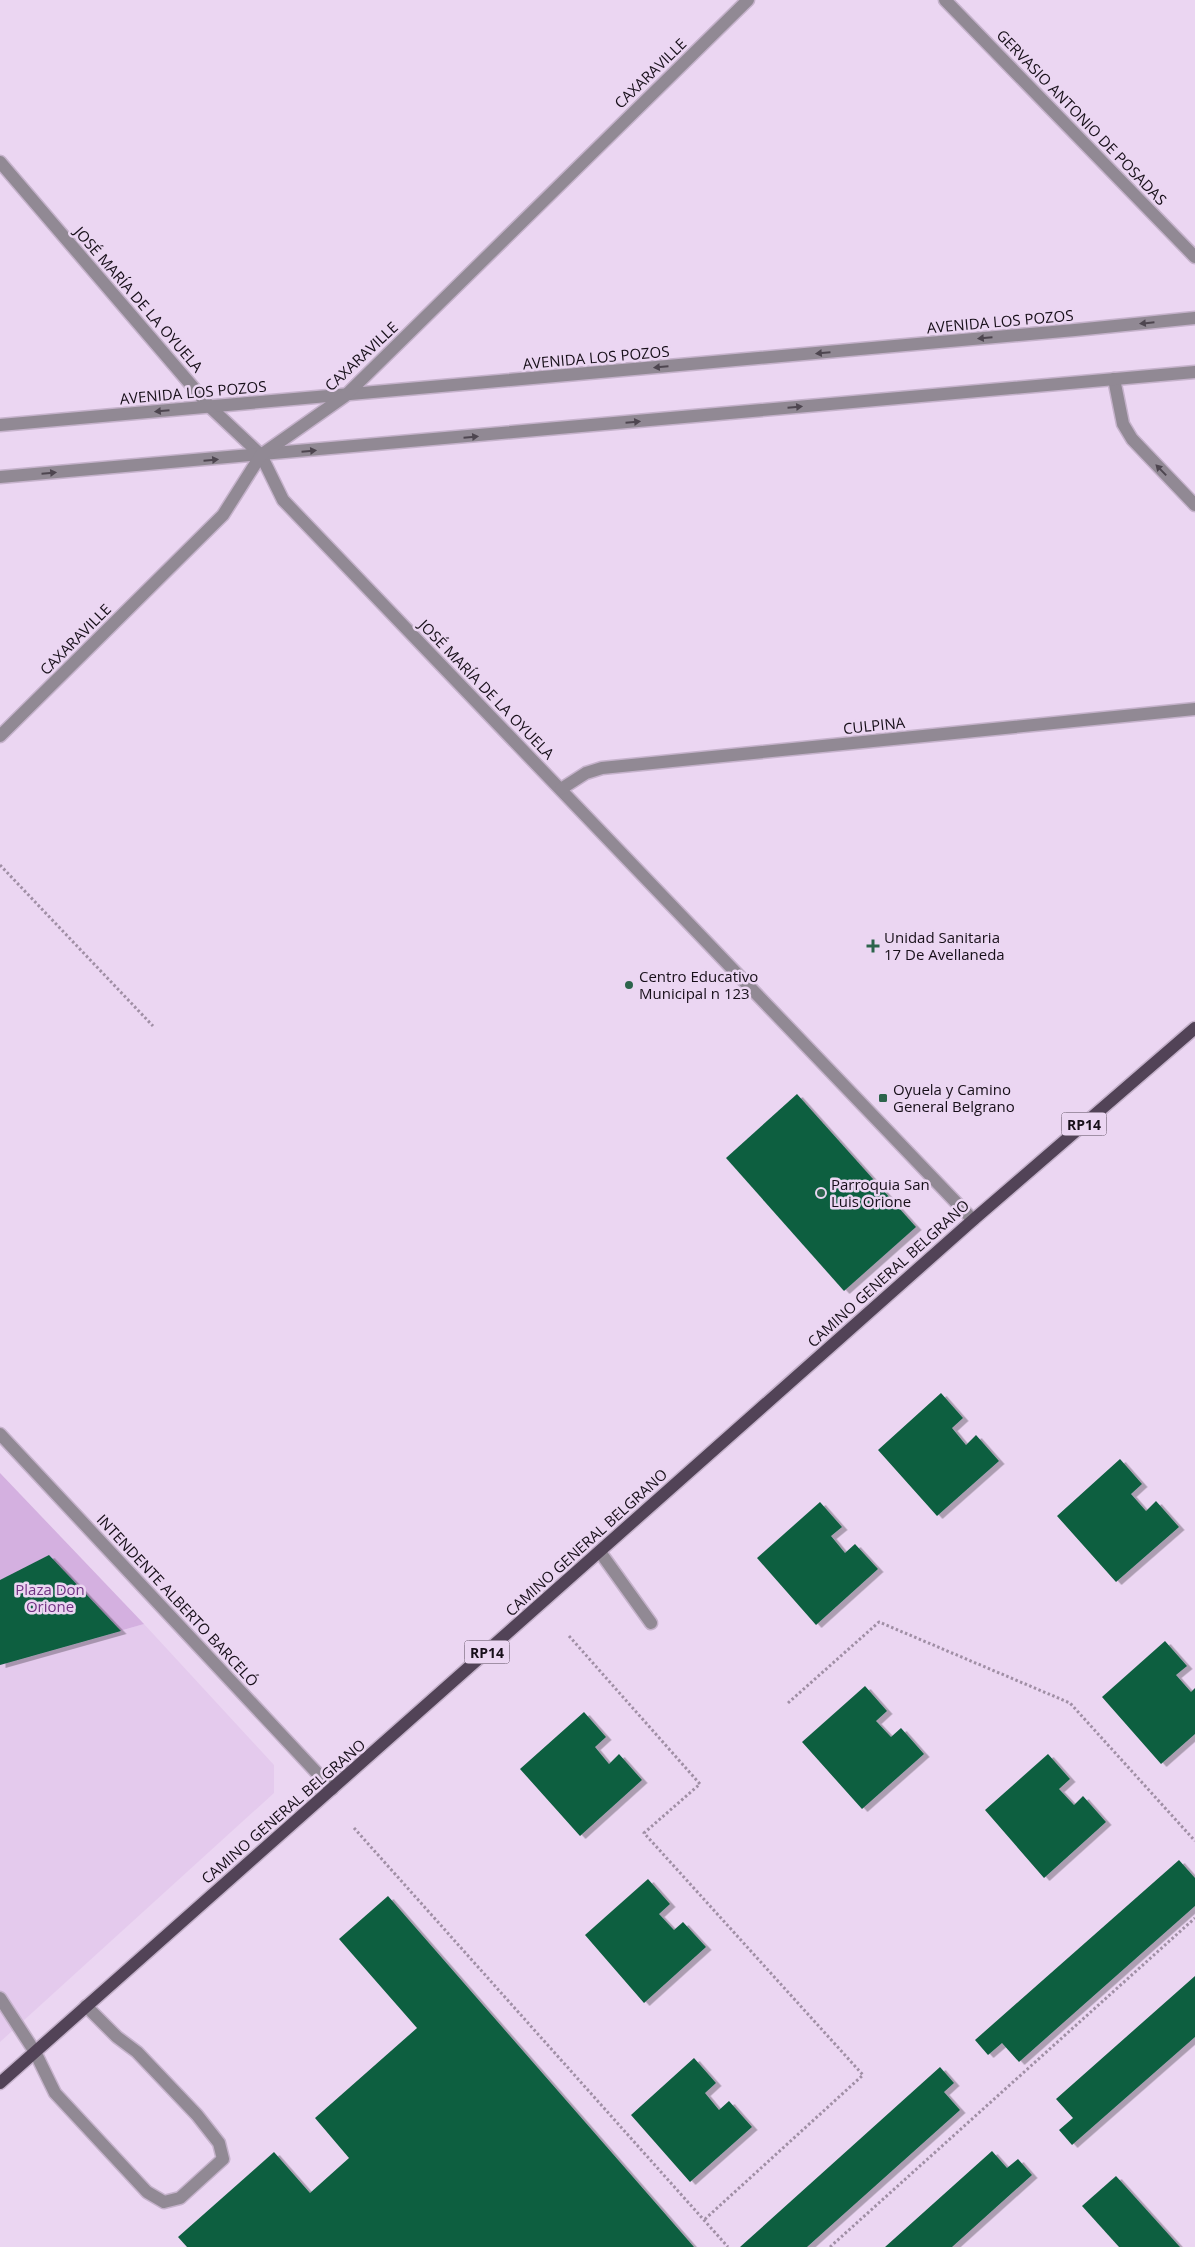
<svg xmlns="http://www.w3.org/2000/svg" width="1195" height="2247" font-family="'Open Sans',sans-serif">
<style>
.built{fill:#e4caed}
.green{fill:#d4b0e0}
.building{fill:#115e41;filter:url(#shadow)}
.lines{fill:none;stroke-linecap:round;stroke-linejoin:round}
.minor-casing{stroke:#c5b2cb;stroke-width:15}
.major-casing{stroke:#c5b2cb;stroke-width:15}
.path{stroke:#a08fa5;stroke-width:3;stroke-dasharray:2.5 2.5;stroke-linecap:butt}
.minor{stroke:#918994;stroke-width:12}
.major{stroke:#524357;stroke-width:12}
.oneway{fill:#4e4650}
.poi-dot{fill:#2c644c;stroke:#ebd6f2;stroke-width:2}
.labels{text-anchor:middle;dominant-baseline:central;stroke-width:5;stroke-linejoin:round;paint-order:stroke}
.shield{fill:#ebd6f2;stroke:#574b5a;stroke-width:1}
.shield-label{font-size:14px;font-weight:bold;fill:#170f19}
.street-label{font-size:15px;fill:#170f19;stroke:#ebd6f2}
.poi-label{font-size:15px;fill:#170f19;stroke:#ebd6f2;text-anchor:start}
.park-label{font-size:15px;fill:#703382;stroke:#ebd6f2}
</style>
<defs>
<filter id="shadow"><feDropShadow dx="5.5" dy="3" stdDeviation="0" flood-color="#0004"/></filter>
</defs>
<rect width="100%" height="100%" fill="#ebd6f2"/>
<polygon class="built" points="144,1624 274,1765 274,1793 0,2042 0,1665"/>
<polygon class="green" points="0,1473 144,1624 0,1665"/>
<g class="building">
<polygon points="797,1094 916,1227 844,1291 726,1158"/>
<polygon points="941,1393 963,1418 952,1428 966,1445 976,1435 999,1461 937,1516 878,1450"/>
<polygon points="1120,1459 1142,1484 1131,1494 1146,1511 1156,1501 1179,1527 1116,1582 1057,1516"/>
<polygon points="820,1502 842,1527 831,1536 845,1553 855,1544 878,1569 816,1625 757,1558"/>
<polygon points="49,1555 121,1631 0,1665 0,1580"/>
<polygon points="1165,1641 1187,1666 1176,1675 1191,1692 1195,1688 1195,1734 1161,1764 1102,1697"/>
<polygon points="865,1686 887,1711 876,1721 891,1737 901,1728 924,1754 862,1809 802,1742"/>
<polygon points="584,1712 606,1737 595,1747 609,1764 619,1754 642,1780 580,1836 520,1769"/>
<polygon points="1048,1754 1070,1779 1059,1789 1074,1805 1083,1796 1106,1822 1044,1878 985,1810"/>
<polygon points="1179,1860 1195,1878 1195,1906 1019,2062 1002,2043 988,2055 975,2040"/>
<polygon points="648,1879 670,1904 659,1914 674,1930 683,1922 706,1947 644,2003 585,1935"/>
<polygon points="388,1896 694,2247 187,2247 178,2237 274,2152 310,2193 349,2158 315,2118 417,2028 339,1939"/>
<polygon points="1195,1976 1195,2037 1072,2145 1059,2130 1073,2118 1056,2099"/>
<polygon points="694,2058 716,2083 705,2093 719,2110 729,2101 752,2127 690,2182 631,2115"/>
<polygon points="940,2067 954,2083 944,2092 960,2110 807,2247 740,2247"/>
<polygon points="992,2151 1007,2168 1018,2159 1032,2175 952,2247 885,2247"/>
<polygon points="1116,2176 1180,2247 1119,2247 1082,2206"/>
</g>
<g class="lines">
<defs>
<g id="minor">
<polyline points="945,0 1195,257"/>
<polyline points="0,162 210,407 261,455 283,500 973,1220"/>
<polyline points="1114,379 1123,424 1132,439 1195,505"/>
<polyline points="0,425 1075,330 1195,318"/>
<polyline points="0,477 1195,372"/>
<polyline points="0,736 223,515 261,455 345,396 748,0"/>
<polyline points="561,789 586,773 602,768 1195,709"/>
<polyline points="0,1434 332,1789"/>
<polyline points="600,1552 651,1623"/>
<polyline points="0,1998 35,2052 55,2093 147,2192 164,2202 180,2198 223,2159 219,2143 197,2115 137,2052 117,2037 86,2006"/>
</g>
<polyline id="major" points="0,2083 973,1220 1195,1028"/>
</defs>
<use href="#minor" class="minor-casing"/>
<use href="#major" class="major-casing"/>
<g class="path">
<polyline points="0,865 153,1026"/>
<polyline points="569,1636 700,1784 644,1833 863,2075 704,2220"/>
<polyline points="788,1703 879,1622 1070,1703 1195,1841"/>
<polyline points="354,1828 728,2247"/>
<polyline points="830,2247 1195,1918"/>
</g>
<use href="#minor" class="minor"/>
<use href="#major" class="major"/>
</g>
<defs><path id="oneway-solid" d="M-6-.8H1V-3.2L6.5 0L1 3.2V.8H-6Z" transform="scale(1.25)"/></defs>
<g class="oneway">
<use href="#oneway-solid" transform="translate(1147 323) rotate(174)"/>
<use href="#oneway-solid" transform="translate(985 338) rotate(175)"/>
<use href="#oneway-solid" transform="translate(823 353) rotate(175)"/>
<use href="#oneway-solid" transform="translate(661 367) rotate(175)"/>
<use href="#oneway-solid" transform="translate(795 407) rotate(-5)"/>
<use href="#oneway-solid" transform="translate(162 411) rotate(175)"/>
<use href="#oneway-solid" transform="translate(633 422) rotate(-5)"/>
<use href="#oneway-solid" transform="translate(471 437) rotate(-5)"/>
<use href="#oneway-solid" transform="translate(309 451) rotate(-5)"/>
<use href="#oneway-solid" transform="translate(211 460) rotate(-5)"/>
<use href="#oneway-solid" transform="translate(1161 470) rotate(-134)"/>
<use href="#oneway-solid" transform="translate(49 473) rotate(-5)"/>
</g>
<g class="poi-dot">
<path d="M870.5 938.5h5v5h5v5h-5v5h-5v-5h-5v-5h5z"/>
<circle cx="629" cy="985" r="5"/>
<rect x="878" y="1093" width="10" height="10" rx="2.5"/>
<circle cx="821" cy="1193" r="5"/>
</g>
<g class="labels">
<g class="shield">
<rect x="1061.5" y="1112.5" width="45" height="23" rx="4"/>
<rect x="464.5" y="1640.5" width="45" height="23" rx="4"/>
</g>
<g class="shield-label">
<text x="1084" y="1124">RP14</text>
<text x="487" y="1652">RP14</text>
</g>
<g class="street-label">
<text transform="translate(650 73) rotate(-44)">CAXARAVILLE</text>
<text transform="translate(1082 117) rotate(46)">GERVASIO ANTONIO DE POSADAS</text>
<text transform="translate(139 299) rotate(49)">JOSÉ MARÍA DE LA OYUELA</text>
<text transform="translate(1000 321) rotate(-5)">AVENIDA LOS POZOS</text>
<text transform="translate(361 356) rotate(-43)">CAXARAVILLE</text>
<text transform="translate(596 357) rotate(-5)">AVENIDA LOS POZOS</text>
<text transform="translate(193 392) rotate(-5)">AVENIDA LOS POZOS</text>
<text transform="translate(75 639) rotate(-45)">CAXARAVILLE</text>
<text transform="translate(487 689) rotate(46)">JOSÉ MARÍA DE LA OYUELA</text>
<text transform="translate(874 725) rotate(-6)">CULPINA</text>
<text transform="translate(888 1273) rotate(-42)">CAMINO GENERAL BELGRANO</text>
<text transform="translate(586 1542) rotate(-42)">CAMINO GENERAL BELGRANO</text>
<text transform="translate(178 1600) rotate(47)">INTENDENTE ALBERTO BARCELÓ</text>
<text transform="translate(283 1811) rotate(-41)">CAMINO GENERAL BELGRANO</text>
</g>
<g class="poi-label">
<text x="884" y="937">Unidad Sanitaria<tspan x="884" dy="17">17 De Avellaneda</tspan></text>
<text x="639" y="976">Centro Educativo<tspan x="639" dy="17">Municipal n 123</tspan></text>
<text x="893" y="1089">Oyuela y Camino<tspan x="893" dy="17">General Belgrano</tspan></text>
<text x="831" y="1184">Parroquia San<tspan x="831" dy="17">Luis Orione</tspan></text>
</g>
<g class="park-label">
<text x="50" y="1589">Plaza Don<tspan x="50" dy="17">Orione</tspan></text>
</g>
</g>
</svg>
